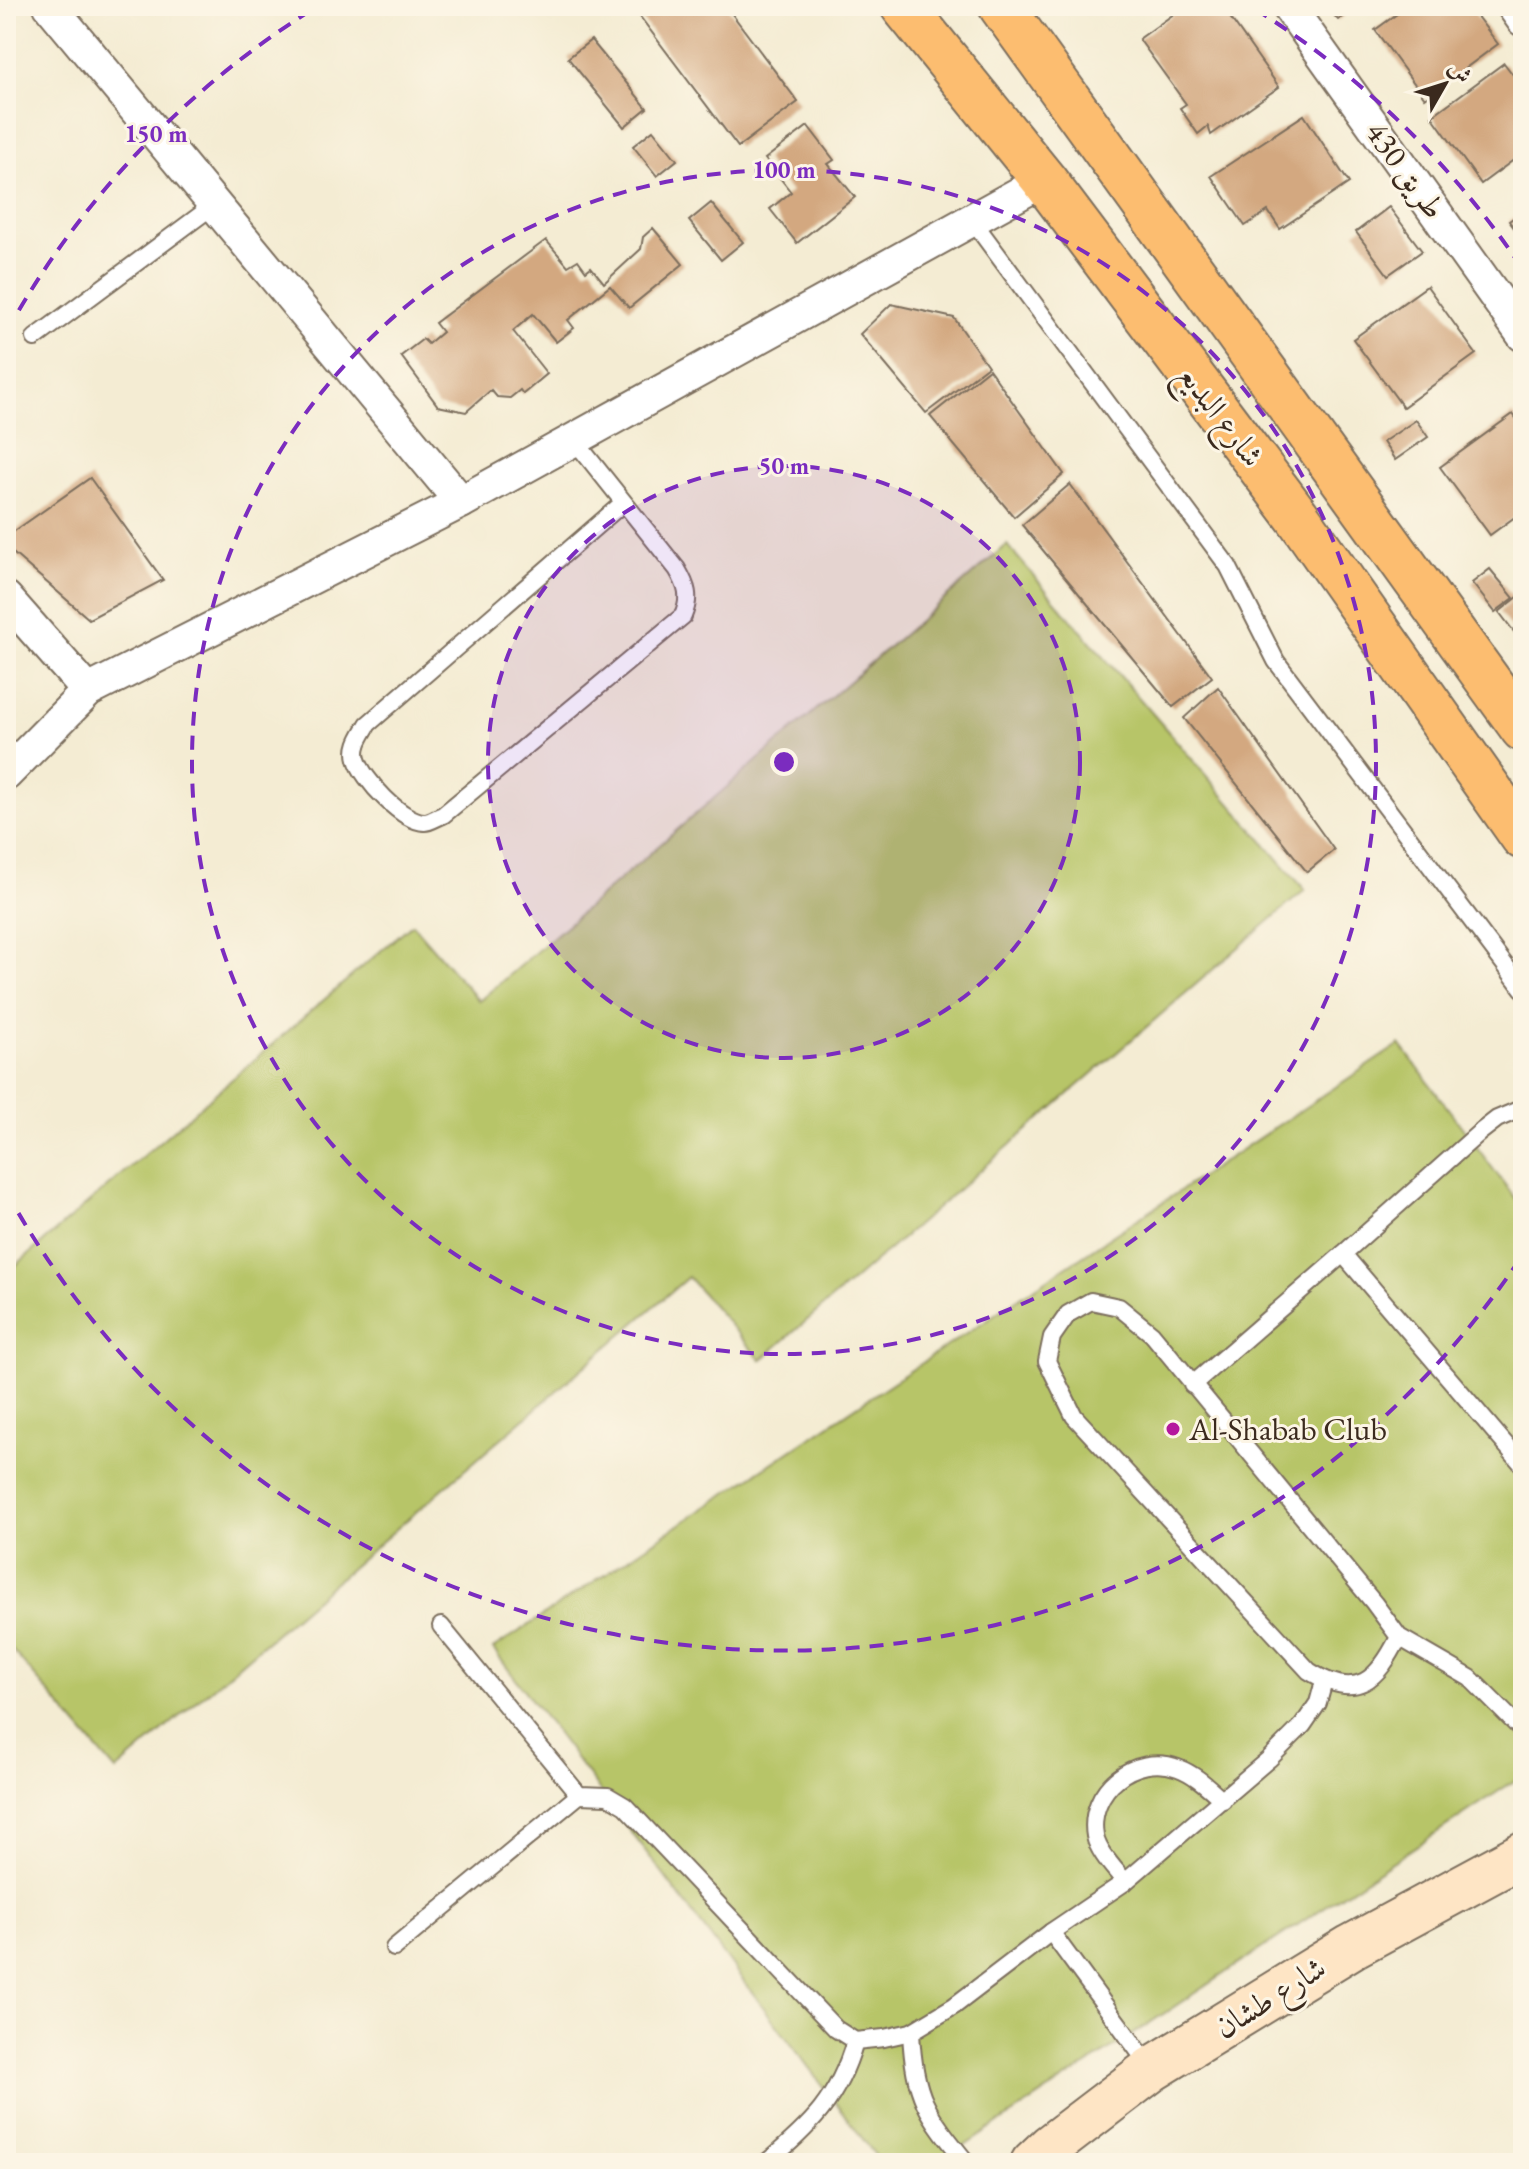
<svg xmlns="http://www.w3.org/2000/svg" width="1529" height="2169" font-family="'EB Garamond',Amiri,serif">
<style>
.green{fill:#b7c567;stroke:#797842;stroke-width:2}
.building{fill:#d3a880}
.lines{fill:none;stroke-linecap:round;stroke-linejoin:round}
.lane-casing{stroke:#7c6e5d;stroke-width:20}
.street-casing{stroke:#7c6e5d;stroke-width:36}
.secondary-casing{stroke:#7c6e5d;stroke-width:48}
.primary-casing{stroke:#7c6e5d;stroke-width:48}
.lane{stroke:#fff;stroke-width:16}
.street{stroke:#fff;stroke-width:32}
.secondary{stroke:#fee5c5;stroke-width:44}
.primary{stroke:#fcbd6f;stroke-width:44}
.ring{fill:none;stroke:#7b2cbf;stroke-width:4;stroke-dasharray:14 10}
.poi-dot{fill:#b5179e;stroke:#fcf5e5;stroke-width:3}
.labels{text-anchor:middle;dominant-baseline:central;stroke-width:6;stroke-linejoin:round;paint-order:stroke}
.street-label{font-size:32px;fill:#3b2a1e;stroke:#fcf5e5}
.poi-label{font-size:32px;fill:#3b2a1e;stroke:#fcf5e5;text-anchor:start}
.centre{fill:#7b2cbf;stroke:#fcf5e5;stroke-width:4}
.ring-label{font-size:24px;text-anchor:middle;font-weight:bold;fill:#7b2cbf;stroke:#fcf5e5;stroke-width:6;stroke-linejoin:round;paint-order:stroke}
</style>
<rect width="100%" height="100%" fill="#fcf5e5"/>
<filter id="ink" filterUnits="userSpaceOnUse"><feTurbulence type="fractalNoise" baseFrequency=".0125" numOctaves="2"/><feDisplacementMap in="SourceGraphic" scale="16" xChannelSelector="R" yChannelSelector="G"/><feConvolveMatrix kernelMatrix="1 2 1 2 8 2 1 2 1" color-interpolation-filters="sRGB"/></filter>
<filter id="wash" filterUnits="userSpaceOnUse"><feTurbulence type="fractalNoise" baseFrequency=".006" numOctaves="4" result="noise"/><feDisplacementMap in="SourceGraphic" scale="32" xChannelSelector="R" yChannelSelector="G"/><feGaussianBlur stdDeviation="1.8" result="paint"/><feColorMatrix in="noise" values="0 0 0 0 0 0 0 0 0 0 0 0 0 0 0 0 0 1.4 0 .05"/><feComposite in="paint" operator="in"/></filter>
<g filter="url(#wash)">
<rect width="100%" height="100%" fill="#f4ecd3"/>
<g class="green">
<polygon points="1007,545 1305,890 761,1360 688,1277 116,1771 6,1643 6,1274 412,924 479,1001"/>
<polygon points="1400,1044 1523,1209 1523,1775 939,2163 881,2163 493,1649"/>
</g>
<g id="blocks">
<g class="building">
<polygon points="632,6 726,6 798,102 738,147"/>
<polygon points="1185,6 1222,6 1279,87 1211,135 1208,126 1198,134 1180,108 1186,104 1139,39"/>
<polygon points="1326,6 1358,6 1338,20"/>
<polygon points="1408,6 1469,6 1498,44 1425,98 1375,30"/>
<polygon points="591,40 647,108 624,127 568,58"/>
<polygon points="1504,63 1523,88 1523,153 1481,184 1432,116"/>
<polygon points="1304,115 1349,183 1280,229 1268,211 1245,226 1211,176"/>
<polygon points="808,126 834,160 828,164 855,197 797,243 770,209 791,192 765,159"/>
<polygon points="653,130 677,160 657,176 633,146"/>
<polygon points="711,203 743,242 721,260 689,221"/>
<polygon points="1389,207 1422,251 1388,275 1356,232"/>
<polygon points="1523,211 1523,240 1509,221"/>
<polygon points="653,228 683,264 629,308 610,286 568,320 574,328 556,342 533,314 513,331 547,374 523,394 520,390 510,398 497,397 491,390 466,412 438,406 401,356 423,339 428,344 442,332 435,323 546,240 568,266 578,260 586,271 591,267 604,283 641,249 643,237"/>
<polygon points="1427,286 1476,354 1403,407 1353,339"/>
<polygon points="891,304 954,318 988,366 926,413 860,334"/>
<polygon points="989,369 1064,474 1014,517 930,416"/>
<polygon points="1513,414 1523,428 1523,511 1490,535 1440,467"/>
<polygon points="1416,420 1428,437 1395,460 1383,442"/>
<polygon points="90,478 163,580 89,619 6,547 6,537"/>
<polygon points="1070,484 1212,677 1173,707 1022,525"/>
<polygon points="1490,569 1514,598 1495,612 1472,583"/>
<polygon points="1523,593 1523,627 1515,633 1499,612"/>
<polygon points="1218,687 1334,850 1307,872 1184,718"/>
</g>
</g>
</g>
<g filter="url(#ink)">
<use href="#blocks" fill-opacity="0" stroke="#7c6e5d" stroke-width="2"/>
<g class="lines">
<defs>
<g id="lane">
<polyline points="972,220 1228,566 1276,661 1523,989"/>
<polyline points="35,338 214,205"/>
<path d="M575,441L677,569C687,586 691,597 683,616L443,815C437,817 430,822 425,822C404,823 362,779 357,759C353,746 362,735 368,724L623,503"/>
<polyline points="1343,1254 1523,1465"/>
<polyline points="1192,1385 1343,1254 1479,1133 1497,1119 1523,1108"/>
<polyline points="441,1626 579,1795 608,1796 625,1806 836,2029 855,2041 884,2038 911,2032 954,2006 1051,1932 1125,1882 1269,1759 1303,1725 1318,1703 1324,1681"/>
<path d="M1399,1637C1377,1681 1357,1701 1309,1671L1074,1416L1047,1361L1052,1337L1068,1314L1091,1301L1119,1307L1152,1334L1374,1603L1399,1637L1470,1678L1523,1731"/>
<path d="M1125,1882C1115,1869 1098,1852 1095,1836C1087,1790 1135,1752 1178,1768C1195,1774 1209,1788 1223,1800"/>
<polyline points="1051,1932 1151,2068"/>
<polyline points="394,1948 579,1795"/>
<path d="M911,2032C914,2097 927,2114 967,2163"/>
<path d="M766,2163C811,2125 838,2100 855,2041"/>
</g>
<g id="street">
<polyline points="50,6 461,502"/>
<polyline points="1288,6 1523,335"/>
<polyline points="1513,6 1523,20"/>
<polyline points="6,598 88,691"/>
<polyline points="6,774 88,691 461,502 1044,180"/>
</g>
<polyline id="secondary" points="1033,2163 1051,2146 1152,2069 1351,1947 1523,1854"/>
<g id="primary">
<polyline points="903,6 1044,180 1297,516 1523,837"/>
<polyline points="1001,6 1523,729"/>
</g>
</defs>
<use href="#lane" class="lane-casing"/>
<use href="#street" class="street-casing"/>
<use href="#secondary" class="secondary-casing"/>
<use href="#primary" class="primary-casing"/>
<use href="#lane" class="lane"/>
<use href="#street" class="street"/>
<use href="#secondary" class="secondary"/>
<use href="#primary" class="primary"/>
</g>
</g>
<circle cx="784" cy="762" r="296" fill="#7b2cbf" fill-opacity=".12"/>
<g class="ring">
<circle cx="784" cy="762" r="296"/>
<circle cx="784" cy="762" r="592"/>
<path d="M1520 1259A888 888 0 0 1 7 1193M7 331A888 888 0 0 1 313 9M1255 9A888 888 0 0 1 1520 265"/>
</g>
<circle class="poi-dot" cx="1173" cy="1429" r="8"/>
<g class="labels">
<g class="street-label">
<text transform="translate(1406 170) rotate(54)">طريق 430</text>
<text transform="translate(1221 415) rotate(53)">شارع البديع</text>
<text transform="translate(1270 1997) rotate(-32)">شارع طشان</text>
</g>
<g class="poi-label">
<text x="1189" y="1429">Al-Shabab Club</text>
</g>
</g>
<circle cx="784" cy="762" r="12" class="centre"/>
<g class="ring-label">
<text x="156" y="142">150 m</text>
<text x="784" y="178">100 m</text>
<text x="784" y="474">50 m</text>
</g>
<rect width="1529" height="2169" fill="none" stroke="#fcf5e5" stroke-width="32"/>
<g transform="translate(1445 84) rotate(51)" stroke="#fcf5e5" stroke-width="6" paint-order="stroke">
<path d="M0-6L14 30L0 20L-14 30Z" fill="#3b2a1e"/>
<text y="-12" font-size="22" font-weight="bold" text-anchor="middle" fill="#3b2a1e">ش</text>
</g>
</svg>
